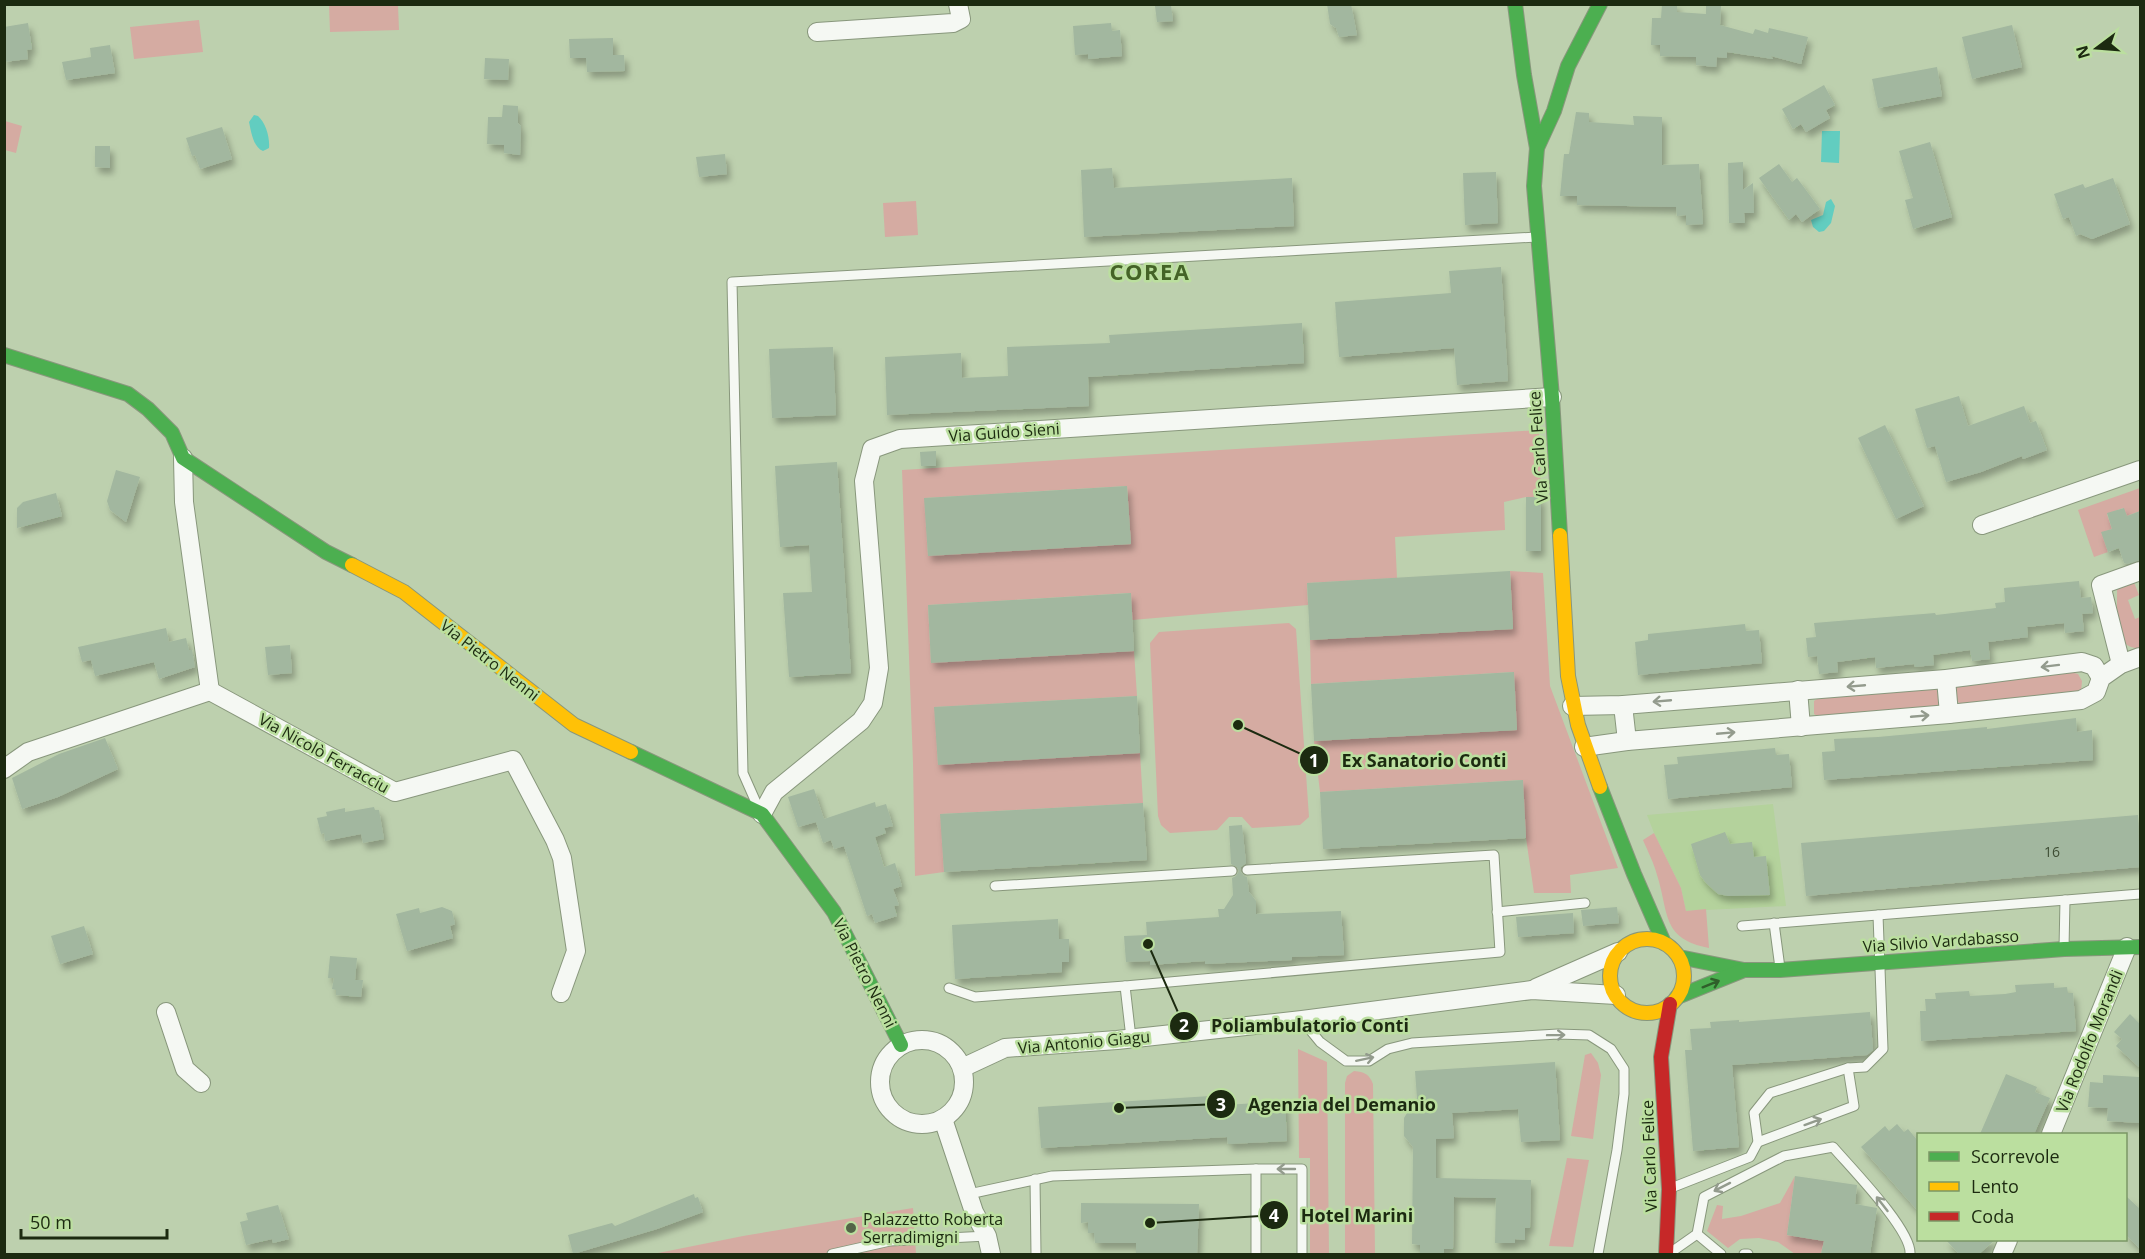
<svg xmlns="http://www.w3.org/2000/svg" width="2145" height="1259" font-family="'Open Sans',sans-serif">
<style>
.built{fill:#b4d29c}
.green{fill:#d5aba2;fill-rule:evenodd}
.water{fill:#62cdc0}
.building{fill:#a2b79f;filter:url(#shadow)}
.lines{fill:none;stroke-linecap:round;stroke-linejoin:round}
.lane-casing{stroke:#88977c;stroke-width:11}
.street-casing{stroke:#88977c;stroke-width:20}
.fast-casing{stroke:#88977c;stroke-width:16}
.slow-casing{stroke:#88977c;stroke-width:16}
.jam-casing{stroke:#88977c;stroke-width:16}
.lane{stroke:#f5f8f3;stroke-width:9}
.street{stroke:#f5f8f3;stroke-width:18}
.fast{stroke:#4caf50;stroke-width:14}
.slow{stroke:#ffc107;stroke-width:14}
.jam{stroke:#c62828;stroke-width:14}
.oneway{stroke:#939b8d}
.oneway2{stroke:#2f5f2a}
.poi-dot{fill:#546447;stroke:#bbdf9f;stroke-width:2}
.labels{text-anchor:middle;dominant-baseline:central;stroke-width:5;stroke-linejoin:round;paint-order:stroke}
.number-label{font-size:14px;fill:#3e4d34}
.street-label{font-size:16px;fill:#1c2a10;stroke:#bbdf9f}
.poi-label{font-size:16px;fill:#1c2a10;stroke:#bbdf9f;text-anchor:start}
.district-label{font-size:22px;font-weight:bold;letter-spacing:1.5px;fill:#446327;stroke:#bbdf9f}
.leader{fill:none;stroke:#1c2a10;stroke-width:2}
.callout-dot{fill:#1c2a10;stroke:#bbdf9f;stroke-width:2}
.mark-label{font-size:18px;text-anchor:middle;font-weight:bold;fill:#fff}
.callout-label{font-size:18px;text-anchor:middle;font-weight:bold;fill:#1c2a10;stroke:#bbdf9f;stroke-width:5;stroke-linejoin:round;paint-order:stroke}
</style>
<defs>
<filter id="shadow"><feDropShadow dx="3.5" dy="6" stdDeviation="3" flood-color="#0004"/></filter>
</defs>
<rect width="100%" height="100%" fill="#bdd0ae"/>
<polygon class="built" points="1773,804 1786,906 1686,911 1681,888 1654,833 1647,815"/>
<g class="green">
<polygon points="329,5 398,5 399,30 330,32"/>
<polygon points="199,20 203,52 134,59 130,27"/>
<polygon points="5,121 22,126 16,153 5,150"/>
<polygon points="916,201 918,235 885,237 883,203"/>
<path d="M1539,430L1541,497H1526L1504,502L1505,530L1395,537L1397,578L1307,583L1308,605L1132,620L1130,593L928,605L931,662L1134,651L1137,696L935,707L938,764L1140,753L1143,803L941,814L944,872L915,876L913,763L902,470ZM1127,486L1131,544L928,555L925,498Z"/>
<polygon points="2140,488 2140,511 2127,516 2123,508 2107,514 2112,529 2102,533 2108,552 2094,557 2078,510"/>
<polygon points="1510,571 1543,573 1550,686 1618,868 1570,875 1571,893 1534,893 1526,838 1522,780 1320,792 1314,741 1517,730 1513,672 1311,684 1310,640 1513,629"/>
<path d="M2133,580L2139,595L2128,600L2135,619L2140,617V648C2111,650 2118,608 2117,588Z"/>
<polygon points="1289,623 1296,629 1309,817 1300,825 1252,828 1242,817 1229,817 1217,830 1170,833 1161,825 1158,816 1150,643 1159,632"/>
<polygon points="2070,672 2078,674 2082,681 2081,692 1967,706 1955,701 1955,687"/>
<polygon points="1937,689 1941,695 1940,706 1935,710 1819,717 1814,714 1814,701 1820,697"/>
<path d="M1654,833L1681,888L1686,911L1706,909L1709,948C1661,939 1669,912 1657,875C1654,863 1648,852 1643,840Z"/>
<polygon points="1298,1049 1327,1062 1329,1254 1310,1254 1310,1158 1299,1158"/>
<polygon points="1591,1053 1598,1063 1601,1075 1593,1139 1571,1136 1585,1055"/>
<path d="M1354,1071C1365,1072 1369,1074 1373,1084L1375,1254H1345V1083L1347,1076Z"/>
<polygon points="1567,1158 1589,1160 1573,1247 1549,1246"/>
<polygon points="1795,1176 1787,1235 1824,1241 1821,1254 1795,1254 1778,1242 1759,1238 1740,1239 1728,1248 1707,1231 1717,1205 1723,1206 1722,1219 1741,1216 1780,1203"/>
<polygon points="913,1208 916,1254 653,1254 743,1236"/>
</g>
<g class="water">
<path d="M254,115L258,116C266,123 270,138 269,148L263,151C253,147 251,131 249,122Z"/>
<polygon points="1822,131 1840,131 1839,163 1821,162"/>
<polygon points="1831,199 1835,206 1831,223 1824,231 1819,232 1813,227 1811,220 1823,215 1826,202"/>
</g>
<g class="building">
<polygon points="1327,4 1351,4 1357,35 1339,37 1336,28 1330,24"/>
<polygon points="1662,4 1677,4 1677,12 1706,14 1706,5 1721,6 1720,25 1753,34 1755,29 1768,33 1769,28 1808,37 1801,64 1771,56 1773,59 1727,52 1727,58 1717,57 1716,67 1696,65 1696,57 1660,56 1660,45 1651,45 1652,18 1661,18"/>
<polygon points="1171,5 1173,21 1157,22 1155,6"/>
<polygon points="28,23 32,49 27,50 28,59 4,62 4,27"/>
<polygon points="1111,23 1112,31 1120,30 1122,56 1088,59 1088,54 1075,55 1073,26"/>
<polygon points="2012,25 2022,67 1972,79 1962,37"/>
<polygon points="613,38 613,55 624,55 625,71 587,72 586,58 570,58 569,39"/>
<polygon points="110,45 115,73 66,80 62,62 91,57 90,48"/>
<polygon points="485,58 509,59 508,80 484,79"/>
<polygon points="1937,67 1942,96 1878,108 1872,79"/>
<polygon points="1824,85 1835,105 1826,110 1830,118 1806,132 1801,124 1793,129 1782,109"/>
<polygon points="503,105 518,106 518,123 521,126 520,155 504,153 504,145 487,144 488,117 502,117"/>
<polygon points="1576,112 1589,113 1589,122 1634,125 1633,116 1662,117 1662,165 1699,164 1703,224 1686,225 1686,215 1677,216 1676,207 1577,205 1577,196 1560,196 1564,154 1569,154"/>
<polygon points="222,127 232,159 200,169 195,155 192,156 186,138"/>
<polygon points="1930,142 1952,217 1913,229 1905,200 1913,198 1899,151"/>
<polygon points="95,146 110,146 110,168 95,167"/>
<polygon points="725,154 727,174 699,177 696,157"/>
<polygon points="1743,162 1743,190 1753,183 1754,213 1744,213 1745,223 1729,223 1728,163"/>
<polygon points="1779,164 1792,182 1797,178 1820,209 1802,222 1796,214 1789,220 1759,178"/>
<polygon points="1112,168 1114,188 1292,178 1294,226 1084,237 1081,170"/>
<polygon points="1496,172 1498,223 1465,225 1463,173"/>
<polygon points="2113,178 2130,224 2092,239 2080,234 2076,236 2069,217 2063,219 2054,194 2083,184 2085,188"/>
<polygon points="1501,267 1508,381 1457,385 1454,348 1339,357 1335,302 1451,293 1449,271"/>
<polygon points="1302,323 1304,363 1088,377 1089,406 887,415 885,357 961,353 962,378 1008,376 1007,347 1110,343 1109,335"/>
<polygon points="833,347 836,415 772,418 769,349"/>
<polygon points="1959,396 1968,426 2024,406 2030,423 2036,421 2047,450 2023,459 2022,456 1981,472 1946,482 1935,446 1927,448 1915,409"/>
<polygon points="1885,425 1924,506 1896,519 1858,438"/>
<polygon points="936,451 936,466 921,466 920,452"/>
<polygon points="837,462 851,673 789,677 783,593 812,592 809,545 780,547 775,466"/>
<polygon points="116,470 140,477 126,522 110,510 107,501"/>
<polygon points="1127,486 1131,544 928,556 924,498"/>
<polygon points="56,493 62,516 17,528 17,508 23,502"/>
<rect x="1526" y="497" width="15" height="54"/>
<polygon points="2124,508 2127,516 2140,511 2140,560 2127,564 2124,563 2119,548 2108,552 2101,532 2112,529 2107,513"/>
<polygon points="1510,571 1513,629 1310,640 1307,583"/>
<polygon points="2079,581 2081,598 2091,597 2093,613 2082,614 2084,631 2065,633 2064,623 2027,627 2028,637 1988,642 1990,659 1972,661 1970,650 1933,655 1934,665 1915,667 1914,664 1876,668 1875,657 1837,662 1838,672 1819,674 1817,656 1808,657 1806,638 1816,637 1814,623 1935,613 1936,615 1996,608 1995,603 2005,602 2004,588"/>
<polygon points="1131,593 1134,651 931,663 928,605"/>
<polygon points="1745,624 1746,631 1759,630 1762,663 1638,675 1635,642 1648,640 1648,634"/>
<polygon points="166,628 169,642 186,638 189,650 192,650 195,667 159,679 154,662 95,676 91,660 82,662 78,647"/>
<polygon points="290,645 292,673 268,675 265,647"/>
<polygon points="1514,672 1517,730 1314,741 1311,684"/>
<polygon points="1137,696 1140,753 938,765 934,707"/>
<polygon points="2076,718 2077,732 2092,730 2093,760 1824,780 1822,752 1835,751 1834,739 1878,737 1987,727 1987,729"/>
<polygon points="105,738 118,769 58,797 22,809 12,778 59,754"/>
<polygon points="1775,748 1776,755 1789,754 1792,787 1668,799 1664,765 1678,764 1677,757"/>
<polygon points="1523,780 1526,838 1323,849 1320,792"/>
<polygon points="814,789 824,819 875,802 876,807 886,804 893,826 884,828 886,833 875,837 884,867 895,863 902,886 893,889 899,905 894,906 897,916 875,923 872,914 867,916 844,846 834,849 831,840 823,843 816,822 798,827 788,797"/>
<polygon points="1143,803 1147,860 944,872 940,814"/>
<polygon points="374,807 375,810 379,810 384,839 363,843 361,834 325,841 324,833 321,834 317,818 327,816 326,812 345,808 345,812"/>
<polygon points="2138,815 2140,867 1806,896 1801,843"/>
<polygon points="1242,825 1246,863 1241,867 1240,871 1244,876 1247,877 1249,892 1256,901 1256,914 1341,911 1344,955 1292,957 1292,960 1205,964 1205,961 1150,965 1150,961 1126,962 1124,936 1147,935 1146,922 1219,917 1218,909 1224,909 1233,895 1232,878 1236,876 1239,871 1237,867 1231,864 1229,826"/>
<polygon points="1725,832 1730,844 1752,842 1754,857 1766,856 1770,895 1728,896 1718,894 1706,883 1700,875 1691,844"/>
<polygon points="442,907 452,911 455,924 450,926 453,938 407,951 396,914 419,908 420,913"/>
<polygon points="1617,907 1619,923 1583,926 1581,910"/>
<polygon points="1573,913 1574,933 1518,937 1516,917"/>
<polygon points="1058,919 1059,939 1069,939 1069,962 1062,962 1062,972 955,979 952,925"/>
<polygon points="84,926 93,954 60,964 51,936"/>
<polygon points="330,956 357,958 355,980 363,980 361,997 336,995 336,990 332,989 334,978 328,978"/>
<polygon points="2054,983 2054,988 2067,987 2068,993 2073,993 2076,1031 1921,1041 1920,1011 1926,1011 1925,999 1936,999 1935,993 1969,991 1970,996 2005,994 2016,992 2015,985"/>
<polygon points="1870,1012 1873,1050 1867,1055 1732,1065 1739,1147 1693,1151 1685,1050 1692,1050 1690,1029 1711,1028 1710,1022 1739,1020 1739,1022"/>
<polygon points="2130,1014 2140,1024 2140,1068 2116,1046 2122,1039 2114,1032"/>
<polygon points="1555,1062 1560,1140 1521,1142 1518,1109 1452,1113 1454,1138 1436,1139 1436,1178 1531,1180 1530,1228 1525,1228 1525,1240 1515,1239 1515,1243 1495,1243 1496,1198 1454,1197 1453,1249 1444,1249 1444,1254 1420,1254 1420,1245 1412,1244 1413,1147 1404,1136 1404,1118 1407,1113 1418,1112 1415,1071"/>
<polygon points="2006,1074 2037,1087 2035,1092 2050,1098 2034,1134 1980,1134"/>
<polygon points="2103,1075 2140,1077 2140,1123 2107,1121 2108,1108 2088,1107 2090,1082 2103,1083"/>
<polygon points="1226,1095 1226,1105 1285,1101 1287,1141 1228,1144 1227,1137 1041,1148 1038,1107"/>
<polygon points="1897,1124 1904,1132 1908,1129 1918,1141 1918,1211 1861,1147 1885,1126 1889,1131"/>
<polygon points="1795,1176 1857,1185 1855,1204 1877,1208 1870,1254 1821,1254 1824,1241 1787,1235"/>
<polygon points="694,1194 695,1198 698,1197 703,1212 657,1229 573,1254 568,1235 612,1223 615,1226"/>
<polygon points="2126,1196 2140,1209 2140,1249 2126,1235"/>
<polygon points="1081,1203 1199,1204 1197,1254 1136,1254 1136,1243 1095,1243 1094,1233 1088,1233 1088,1222 1081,1223"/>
<polygon points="278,1205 289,1239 273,1243 272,1239 246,1245 240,1222 248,1220 246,1213"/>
<polygon points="1945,1239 1996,1239 1979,1254 1959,1254"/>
</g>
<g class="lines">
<defs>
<g id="lane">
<polyline points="758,807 743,773 732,282 1537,237"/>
<polyline points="995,886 1232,871"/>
<polyline points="1497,912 1585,903"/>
<polyline points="1774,923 1780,968"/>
<polyline points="1742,926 2140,894"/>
<polyline points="2064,948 2065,900"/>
<polyline points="1125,986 1131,1038"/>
<polyline points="949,988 975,997 1125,986 1500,952 1494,855 1247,870"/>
<polyline points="1302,1020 1320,1042 1346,1061 1369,1061 1388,1049 1412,1043 1558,1034 1589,1035 1611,1049 1624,1069 1624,1094 1617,1150 1598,1254"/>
<polyline points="1758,1142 1854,1106 1848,1068"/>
<polyline points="1035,1179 1036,1254"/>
<polyline points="1671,1188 1750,1157 1758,1142 1754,1113 1770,1093 1848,1068 1865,1067 1883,1049 1878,915"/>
<polyline points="969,1194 1052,1176 1256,1169"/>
<polyline points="1697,1234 1721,1254"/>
<path d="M1670,1253L1697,1234L1704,1197L1784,1156L1833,1147C1850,1167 1912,1230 1910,1254"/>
<polyline points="832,1254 890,1241 987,1236"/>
<polyline points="1256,1254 1256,1169 1302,1169 1302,1254"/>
<polyline points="1744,1254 1748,1254"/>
</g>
<g id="street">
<polyline points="817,32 953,23 961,19 958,4"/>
<polyline points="1982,525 2140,470"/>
<polyline points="2121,664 2101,585 2140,571"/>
<polyline points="1946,679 1949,714"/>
<polyline points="1798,690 1801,727"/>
<polyline points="210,691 395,792 513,760 555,840 562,858 576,951 561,993"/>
<polyline points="1623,705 1627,741"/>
<polyline points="1572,706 1623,705 1946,679 2082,662 2094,666 2101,678"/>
<polyline points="1584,747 1627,741 1949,714 2081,700 2096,692 2101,678 2121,664 2140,657"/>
<polyline points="4,769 28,752 210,691 184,502 183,458"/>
<polyline points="762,814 774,792 861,721 873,703 879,668 864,481 872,449 900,439 1552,397"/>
<polyline points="1536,988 1618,952"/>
<polyline points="166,1012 185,1069 201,1083"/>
<circle cx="922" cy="1082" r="42"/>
<polyline points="962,1068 1005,1048 1117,1040 1302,1020 1532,990 1616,995"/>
<polyline points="943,1119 974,1212 987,1236 991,1254"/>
<polyline points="2051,1134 2127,947"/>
<polyline points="2002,1254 2008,1240"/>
</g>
<g id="fast">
<polyline points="1515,4 1524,75 1537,148"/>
<polyline points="4,355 128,394 148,409 172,433 183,458 326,552 352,565"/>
<polyline points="1560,535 1552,397 1534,186 1537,148 1554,111 1568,66 1600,4"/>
<polyline points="631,752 762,814 834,912 901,1045"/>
<polyline points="1600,787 1634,874 1664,943"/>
<polyline points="1679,957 1744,970 1780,970 2064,949 2140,947"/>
<polyline points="1677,997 1744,970"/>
</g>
<g id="slow">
<polyline points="1560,535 1568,676 1578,725 1600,787"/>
<polyline points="352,565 404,592 574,725 631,752"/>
<circle cx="1647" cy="976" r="37"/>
</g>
<polyline id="jam" points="1666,1254 1669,1189 1661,1057 1670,1004"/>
</defs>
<use href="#lane" class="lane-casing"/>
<use href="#street" class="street-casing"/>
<use href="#fast" class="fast-casing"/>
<use href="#slow" class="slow-casing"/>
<use href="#jam" class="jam-casing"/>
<use href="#lane" class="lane"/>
<use href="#street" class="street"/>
<use href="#fast" class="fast"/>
<use href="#slow" class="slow"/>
<use href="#jam" class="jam"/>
</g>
<defs><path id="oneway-shaft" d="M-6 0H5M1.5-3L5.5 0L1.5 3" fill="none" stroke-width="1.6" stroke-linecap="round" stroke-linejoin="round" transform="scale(1.5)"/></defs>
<g class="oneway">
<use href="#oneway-shaft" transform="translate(2050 666) rotate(173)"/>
<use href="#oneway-shaft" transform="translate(1856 686) rotate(175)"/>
<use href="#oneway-shaft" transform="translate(1662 701) rotate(175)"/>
<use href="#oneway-shaft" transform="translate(1920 716) rotate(-5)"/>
<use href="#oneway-shaft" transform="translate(1726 733) rotate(-5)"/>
<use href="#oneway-shaft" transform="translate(1556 1035) rotate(-1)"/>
<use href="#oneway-shaft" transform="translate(1365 1059) rotate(-12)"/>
<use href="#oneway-shaft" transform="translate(1813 1122) rotate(-20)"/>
<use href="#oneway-shaft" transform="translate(1286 1169) rotate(-180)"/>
<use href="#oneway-shaft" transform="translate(1722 1187) rotate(153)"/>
<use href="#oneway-shaft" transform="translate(1882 1204) rotate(-128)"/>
</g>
<use class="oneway2" href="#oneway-shaft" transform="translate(1711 984) rotate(-22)"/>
<circle class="poi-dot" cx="851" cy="1228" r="6"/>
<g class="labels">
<g class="number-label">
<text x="2052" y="851">16</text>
</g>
<g class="street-label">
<text transform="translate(1004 432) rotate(-4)">Via Guido Sieni</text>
<text transform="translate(1538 447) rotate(-94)">Via Carlo Felice</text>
<text transform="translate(490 660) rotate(38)">Via Pietro Nenni</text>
<text transform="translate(324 753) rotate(29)">Via Nicolò Ferracciu</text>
<text transform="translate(1941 941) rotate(-4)">Via Silvio Vardabasso</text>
<text transform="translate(865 973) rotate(63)">Via Pietro Nenni</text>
<text transform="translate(2089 1041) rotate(-68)">Via Rodolfo Morandi</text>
<text transform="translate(1084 1042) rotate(-5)">Via Antonio Giagu</text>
<text transform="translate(1649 1156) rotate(-92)">Via Carlo Felice</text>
</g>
<g class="poi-label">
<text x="863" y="1219">Palazzetto Roberta<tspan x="863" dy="18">Serradimigni</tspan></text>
</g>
<g class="district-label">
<text x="1150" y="271">COREA</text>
</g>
</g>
<path class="leader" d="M1238 725L1314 760M1148 944L1184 1026M1119 1108L1221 1104M1150 1223L1274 1215"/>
<g class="callout-dot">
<circle cx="1238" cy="725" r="6"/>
<circle cx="1148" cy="944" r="6"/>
<circle cx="1119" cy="1108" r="6"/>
<circle cx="1150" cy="1223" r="6"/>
<circle cx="1314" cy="760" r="15"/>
<circle cx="1184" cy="1026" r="15"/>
<circle cx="1221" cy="1104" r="15"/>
<circle cx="1274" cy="1215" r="15"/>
</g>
<g class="mark-label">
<text x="1314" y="767">1</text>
<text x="1184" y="1032">2</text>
<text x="1221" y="1111">3</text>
<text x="1274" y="1222">4</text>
</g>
<g class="callout-label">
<text x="1424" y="767">Ex Sanatorio Conti</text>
<text x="1310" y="1032">Poliambulatorio Conti</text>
<text x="1342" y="1111">Agenzia del Demanio</text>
<text x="1357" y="1222">Hotel Marini</text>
</g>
<rect width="2145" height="1259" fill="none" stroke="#1c2a10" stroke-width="12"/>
<rect x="1917" y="1133" width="210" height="108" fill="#bbdf9f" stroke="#7b9766" stroke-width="1.5"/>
<rect x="1929" y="1152" width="30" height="9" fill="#4caf50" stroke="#7b9766" stroke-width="1.5"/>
<text x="1971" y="1163" font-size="18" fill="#1c2a10">Scorrevole</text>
<rect x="1929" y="1182" width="30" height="9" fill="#ffc107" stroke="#7b9766" stroke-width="1.5"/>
<text x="1971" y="1193" font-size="18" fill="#1c2a10">Lento</text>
<rect x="1929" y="1212" width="30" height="9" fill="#c62828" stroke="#7b9766" stroke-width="1.5"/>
<text x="1971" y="1223" font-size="18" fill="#1c2a10">Coda</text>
<g transform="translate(2097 48) rotate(254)" stroke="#bbdf9f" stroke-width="4.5" paint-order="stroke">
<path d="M0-4.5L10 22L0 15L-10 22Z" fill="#1c2a10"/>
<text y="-9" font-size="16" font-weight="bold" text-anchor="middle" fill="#1c2a10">N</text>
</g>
<path d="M21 1229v9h146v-9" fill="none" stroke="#1c2a10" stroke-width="3"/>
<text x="30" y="1229" font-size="18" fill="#1c2a10" stroke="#bbdf9f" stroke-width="4.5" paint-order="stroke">50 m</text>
</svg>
